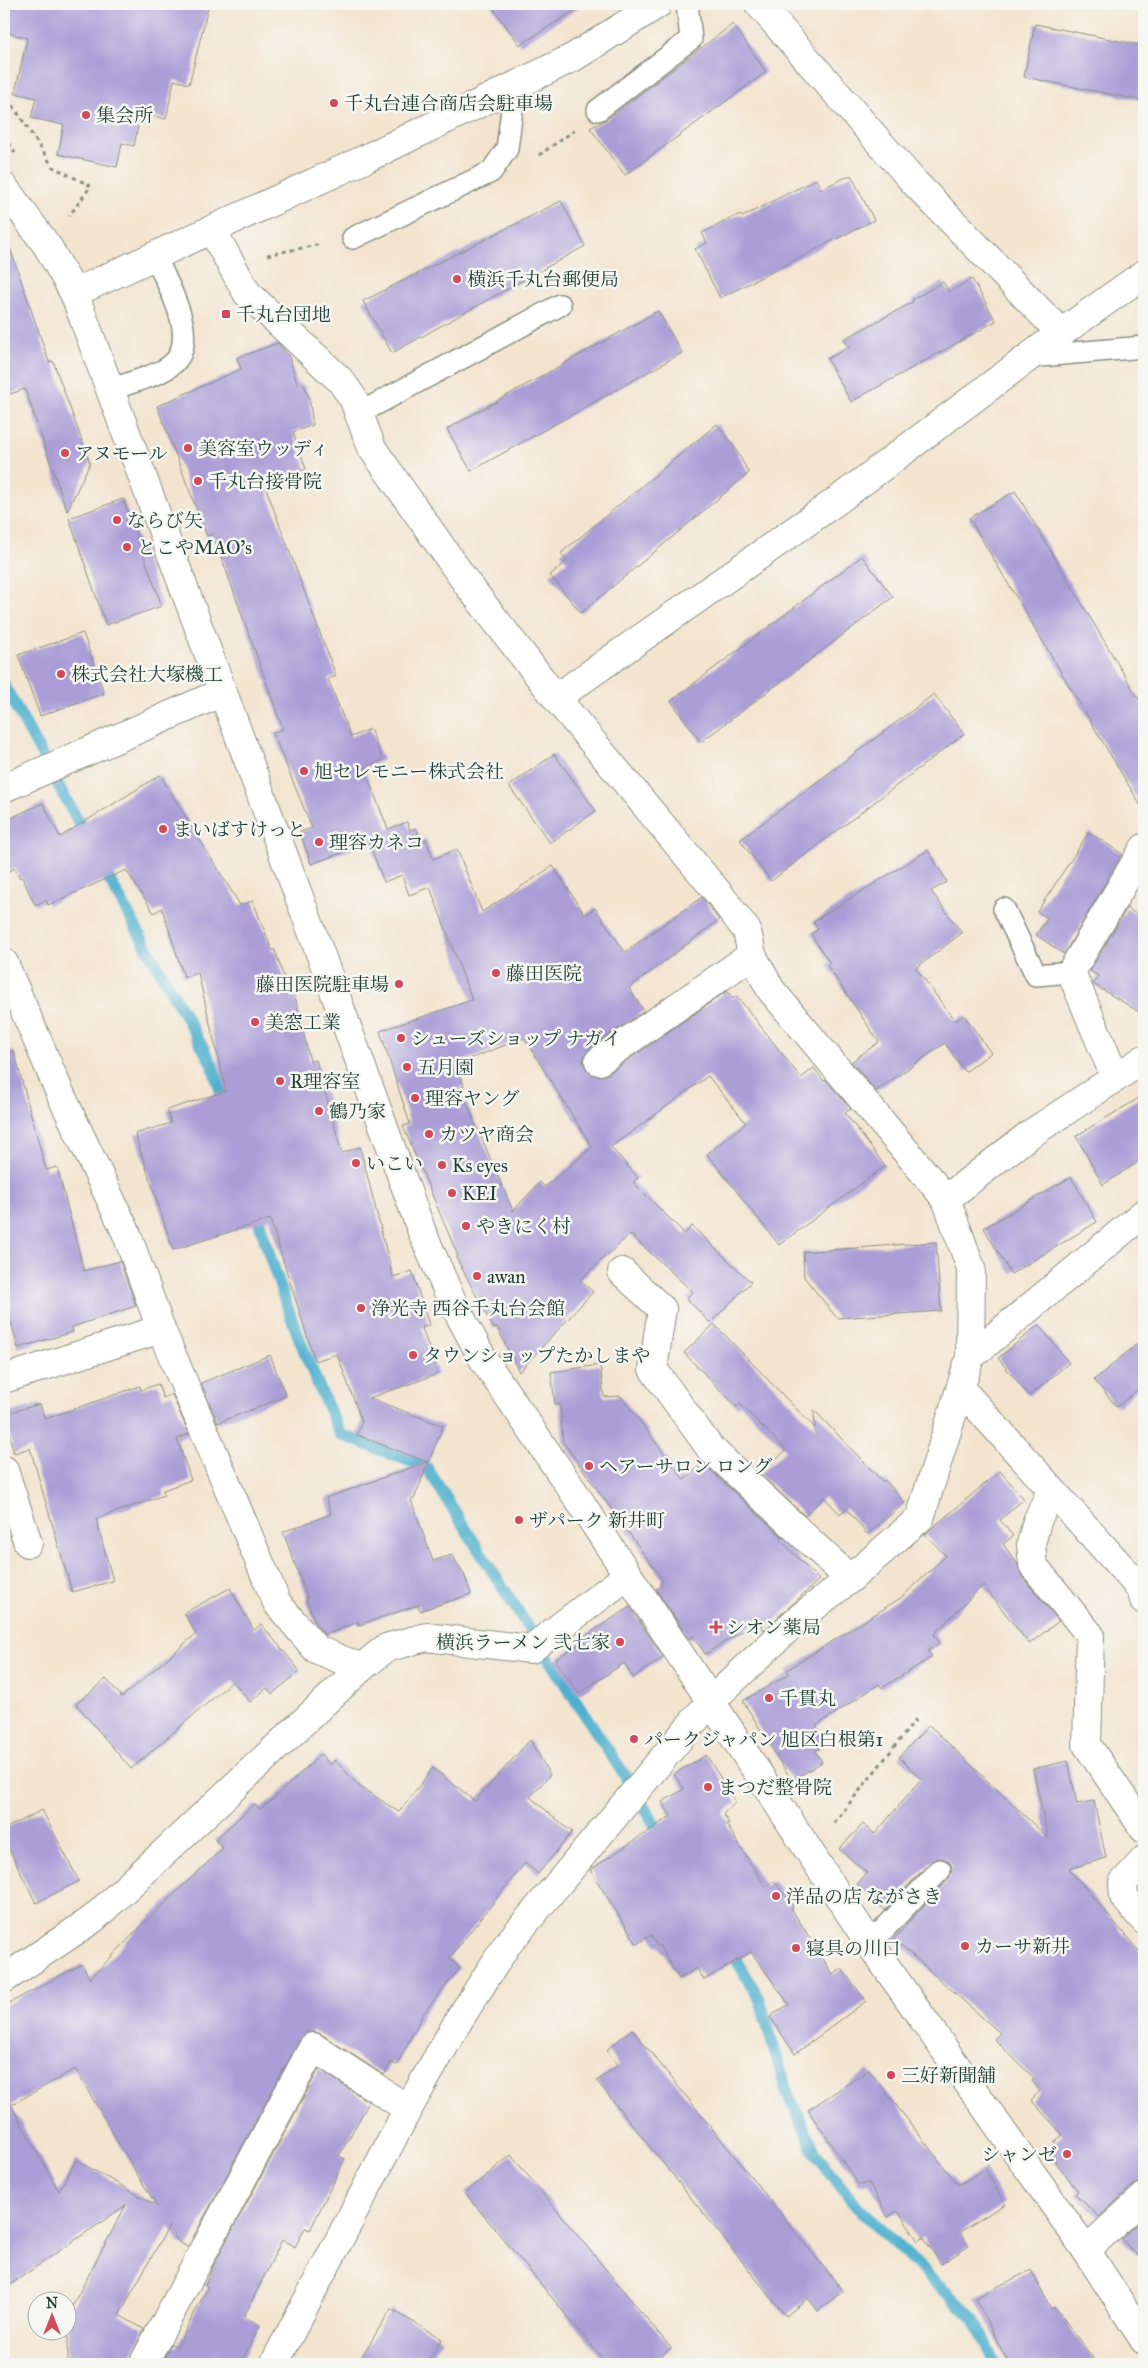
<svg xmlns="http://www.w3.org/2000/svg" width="1148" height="2368" font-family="'IM FELL Great Primer','Noto Serif JP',serif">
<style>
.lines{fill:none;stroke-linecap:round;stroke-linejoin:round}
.stream{stroke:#4fb0ce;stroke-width:12}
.building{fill:#ab9ed7;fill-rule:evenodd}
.lane-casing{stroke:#899082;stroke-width:24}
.street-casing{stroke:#899082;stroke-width:30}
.secondary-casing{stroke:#899082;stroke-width:30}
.path{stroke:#899082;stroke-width:3;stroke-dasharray:4 4;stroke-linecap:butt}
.lane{stroke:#fff;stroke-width:21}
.street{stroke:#fff;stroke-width:28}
.secondary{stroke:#fff;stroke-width:28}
.poi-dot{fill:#d1495b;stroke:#f6f6f2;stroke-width:2}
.labels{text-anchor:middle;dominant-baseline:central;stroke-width:5;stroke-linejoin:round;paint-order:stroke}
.poi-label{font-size:19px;fill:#1f3d34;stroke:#f6f6f2;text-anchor:start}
</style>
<rect width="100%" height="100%" fill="#f6f6f2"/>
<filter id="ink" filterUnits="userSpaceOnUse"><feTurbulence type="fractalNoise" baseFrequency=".02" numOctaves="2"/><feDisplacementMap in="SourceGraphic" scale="10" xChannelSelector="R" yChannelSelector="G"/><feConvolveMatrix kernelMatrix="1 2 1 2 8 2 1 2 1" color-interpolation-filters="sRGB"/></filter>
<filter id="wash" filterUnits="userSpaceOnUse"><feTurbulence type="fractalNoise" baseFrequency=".0096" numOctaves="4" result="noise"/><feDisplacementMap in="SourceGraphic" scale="20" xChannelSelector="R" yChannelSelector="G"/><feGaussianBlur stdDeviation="1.12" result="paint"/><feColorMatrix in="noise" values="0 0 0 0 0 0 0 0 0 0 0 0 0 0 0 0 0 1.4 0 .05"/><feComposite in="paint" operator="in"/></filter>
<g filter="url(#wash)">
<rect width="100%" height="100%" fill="#f3e4cf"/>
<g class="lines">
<g class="stream">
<polyline points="4,685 87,838"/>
<polyline points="101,865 212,1064 226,1109"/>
<path d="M255,1207C277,1285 306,1361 340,1434L427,1468L529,1629L627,1779L664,1840"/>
<polyline points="729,1947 760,2000 786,2090 817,2156 857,2207 974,2319 996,2364"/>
</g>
</g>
<g id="blocks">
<g class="building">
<polygon points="4,4 209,4 189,84 174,80 166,119 141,113 134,146 122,143 117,167 58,154 64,125 31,118 36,98 15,93 27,38 4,32"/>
<polygon points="490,4 585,4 520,45"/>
<polygon points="733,24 766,72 625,175 590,128 606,120"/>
<polygon points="1035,24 1144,46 1144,101 1024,77"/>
<polygon points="851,175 874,220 720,298 695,249 707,243 702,233 740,214 742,217 816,179 821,189"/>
<polygon points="561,201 585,246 392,353 363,301"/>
<polygon points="9,245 49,362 53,361 90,463 67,511 25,389 4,396 4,246"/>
<polygon points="972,279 996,321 851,402 827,359 849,347 844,339 913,302 912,300 943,282 949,292"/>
<polygon points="658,311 682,353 471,471 447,429"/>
<path d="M278,343L289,356L297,384L304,385L309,397L313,425L293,432L306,469L264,483L336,676L328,679L351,737L370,729L383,760L364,768L388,829L407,822L410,830L416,828L421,840L426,839L433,859L457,849L482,912L553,866L585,915L595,908L625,952L702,897L719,920L629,988L644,1011L590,1048L585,1054L583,1062L586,1069L593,1075L601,1076L608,1074L727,991L733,999L737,996L801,1078L814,1068L824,1081L826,1080L851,1109L845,1113L885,1166L779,1245L707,1154L746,1123L708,1076L611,1147L638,1178L633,1182L685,1234L692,1226L751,1282L710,1323L686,1298L693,1292L630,1234L580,1280L593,1292L519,1372L497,1327L494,1329L456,1257L458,1256L403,1126L410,1124L380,1031L472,1000L430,887L409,895L402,875L384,882L369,843L311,864L300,832L312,828L273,733L283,729L213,534L207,536L157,406L241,369L237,358ZM524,1038L592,1147L545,1187L540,1182L513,1211L460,1088L464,1086L456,1064Z"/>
<polygon points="717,424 732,443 749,473 581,613 550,575 567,561 561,553"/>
<polygon points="1015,491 1144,708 1144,811 969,518"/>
<polygon points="123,499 162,606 106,625 69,518"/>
<polygon points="862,556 893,597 701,742 671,701"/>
<polygon points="83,633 104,693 40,716 18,655"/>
<polygon points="934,694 964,734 771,881 740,840"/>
<polygon points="554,754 596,811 550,843 509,786"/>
<polygon points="160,775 240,905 253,901 272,950 275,950 288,990 293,988 310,1061 316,1060 342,1153 360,1147 393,1277 412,1271 429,1325 422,1328 438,1374 369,1398 443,1426 414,1499 411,1500 433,1561 452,1555 464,1574 471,1594 420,1611 418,1605 359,1625 358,1622 325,1635 316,1624 306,1600 308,1599 283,1532 331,1514 326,1498 427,1462 357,1435 362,1422 337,1354 315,1361 270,1219 173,1250 135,1134 171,1123 167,1110 226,1091 198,973 184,977 162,908 154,913 126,870 48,905 46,900 35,905 22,877 20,878 15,868 4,874 4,821 43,803 60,837"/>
<polygon points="1089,832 1122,854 1064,954 1036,935 1048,918 1037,912"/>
<polygon points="928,850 947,882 931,891 962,933 916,968 955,1021 964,1015 991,1053 965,1072 945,1043 876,1091 851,1062 879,1042 827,965 830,963 811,934 818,929 813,922"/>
<polygon points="1127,908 1144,920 1144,1015 1093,984 1098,976 1090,971"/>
<polygon points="14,1051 46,1170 57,1167 84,1271 120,1261 136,1306 72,1327 73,1332 18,1348 11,1321 4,1323 4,1053"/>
<polygon points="1144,1095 1144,1158 1103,1185 1076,1136"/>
<polygon points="1071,1177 1097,1222 1011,1274 984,1228"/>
<polygon points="936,1242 941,1311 837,1318 804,1277 803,1252"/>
<polygon points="714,1324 815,1428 814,1410 883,1482 885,1480 905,1503 867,1534 846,1508 840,1514 824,1497 805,1516 760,1474 786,1450 740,1404 737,1407 684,1353"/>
<polygon points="1039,1325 1069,1363 1029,1396 998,1358"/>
<polygon points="1144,1338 1144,1384 1117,1407 1094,1380"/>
<polygon points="270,1355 286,1396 218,1423 201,1383"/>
<polygon points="600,1365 604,1397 621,1396 684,1480 703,1463 783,1538 781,1540 819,1580 764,1630 759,1621 705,1654 693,1636 689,1639 656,1589 662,1586 660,1582 663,1580 563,1442 560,1404 555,1404 551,1372"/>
<polygon points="158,1384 163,1398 172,1394 189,1434 177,1439 191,1480 163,1490 164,1495 96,1519 113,1581 72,1592 30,1448 14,1453 4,1414 40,1404 45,1419 140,1386 141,1390"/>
<polygon points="1000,1471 1024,1499 1000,1520 1013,1536 1003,1544 1017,1563 1021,1575 1059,1621 1029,1644 983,1585 934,1634 940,1643 928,1651 932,1657 882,1688 879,1684 816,1726 827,1743 815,1751 822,1762 792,1781 743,1701 789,1674 787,1670 902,1597 946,1556 925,1534"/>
<polygon points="230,1588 254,1630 261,1624 300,1671 272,1694 267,1688 250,1702 233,1681 131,1769 76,1704 106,1679 122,1697 196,1634 184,1613"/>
<polygon points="630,1607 663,1657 633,1678 624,1663 579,1694 555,1660 584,1640 582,1638"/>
<polygon points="929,1725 1048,1838 1033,1769 1068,1761 1077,1804 1094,1801 1106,1858 1069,1869 1144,1957 1144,2182 1133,2185 1099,2217 1075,2194 1078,2191 1048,2152 1056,2144 1054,2142 1063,2135 1031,2100 1040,2091 1032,2081 1035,2079 994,2039 1000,2033 894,1939 949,1878 952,1867 949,1861 942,1858 931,1861 885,1910 857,1884 867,1873 839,1849 863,1824 875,1834 921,1779 899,1757"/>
<path d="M530,1740L550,1775L530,1797L572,1832L538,1874L525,1863L449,1958L460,1968L423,2014L397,2065L391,2062L384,2075L321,2034L313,2031L306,2033L300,2039L188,2247L178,2242L169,2226L119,2315L144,2329L127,2364H68V2314L126,2205L4,2289V2006L82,1964L90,1979L145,1922L223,1848L215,1840L254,1804L260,1809L272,1800L321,1754L330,1765L335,1760L359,1786L399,1812L433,1768L475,1801ZM75,2069L140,2179L157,2206L76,2160L59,2191L11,2105Z"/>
<polygon points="706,1755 736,1802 723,1814 729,1823 726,1824 765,1886 774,1881 793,1906 791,1908 833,1975 842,1969 866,2001 795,2054 770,2017 789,2004 751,1952 704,1980 697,1968 679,1979 659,1945 657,1946 651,1935 637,1944 590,1870 671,1816 662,1802 684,1789 674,1774"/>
<polygon points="42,1810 79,1881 36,1903 4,1839 4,1829"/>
<polygon points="632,2029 843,2291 818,2311 808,2298 786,2316 597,2081 618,2065 607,2050"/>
<polygon points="319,2069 369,2102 339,2156 345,2159 310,2230 305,2228 295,2247 282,2240 244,2317 260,2325 240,2364 161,2364 171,2344 177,2347 208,2287 205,2285 215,2262"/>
<polygon points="869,2070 958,2185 985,2169 1005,2204 960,2232 969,2246 941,2264 923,2237 918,2241 898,2211 888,2217 869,2183 859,2185 808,2110"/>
<polygon points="511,2155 671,2348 651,2364 607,2364 465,2193"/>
<polygon points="1144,2218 1144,2262 1121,2239"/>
<polygon points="1031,2270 1051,2309 1055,2307 1097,2364 1009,2364 975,2298"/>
<polygon points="391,2309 442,2339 427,2364 357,2364"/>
</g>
</g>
</g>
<g filter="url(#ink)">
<use href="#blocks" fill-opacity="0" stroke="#899082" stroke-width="1"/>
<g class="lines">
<defs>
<g id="lane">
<polyline points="598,110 691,39 687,4"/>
<polyline points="353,238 491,172 507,149 515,86"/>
<polyline points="1028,357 1144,347"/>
<path d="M109,390C125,384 158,376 170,366C203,342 167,284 155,256"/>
<polyline points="358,414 560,305"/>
<polyline points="1004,909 1036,975 1071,972"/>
<polyline points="870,1944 940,1870"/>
</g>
<g id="street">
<polyline points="759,4 913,181 1061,333"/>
<polyline points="212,230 247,293 340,380 353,398 372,448 468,585 556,698 720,895 747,931 752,955 771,990 946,1199 971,1268 970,1357 920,1518 850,1579 797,1620 710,1702"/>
<polyline points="556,698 838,500 1061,333 1144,274"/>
<polyline points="4,788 223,692"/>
<polyline points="4,963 60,1093 126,1232 161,1329 277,1603 316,1649 361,1668"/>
<polyline points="599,1061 752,955"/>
<polyline points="1115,1077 1071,972 1144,848"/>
<polyline points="946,1199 1029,1135 1144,1059"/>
<polyline points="622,1272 662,1309 653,1369 710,1448 850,1579"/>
<polyline points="970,1357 1144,1213"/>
<polyline points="4,1379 161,1329"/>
<polyline points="961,1389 1141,1589 1144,1600"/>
<polyline points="4,1470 28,1543"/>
<polyline points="1051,1491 1037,1521 1031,1544 1033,1565 1090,1635 1087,1745 1144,1829"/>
<polyline points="1144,1860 1123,1883 1124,1897 1144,1920"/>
<polyline points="4,1979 93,1919 361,1668 386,1648 426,1637 531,1649 628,1575"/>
<polyline points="1086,2250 1144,2197"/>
<polyline points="143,2364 313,2047 408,2109"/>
</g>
<g id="secondary">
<polyline points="4,187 48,247 74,293 323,961 422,1232 452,1301 483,1359 573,1491 870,1944 1086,2250 1144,2340"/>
<polyline points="74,293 365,159 574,57 658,4"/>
<polyline points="274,2364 408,2109 459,2020 506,1946 710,1702"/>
</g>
</defs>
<use href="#lane" class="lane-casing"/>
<use href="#street" class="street-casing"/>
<use href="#secondary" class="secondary-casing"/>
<g class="path">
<polyline points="4,92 53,167 91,186 69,216"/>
<polyline points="4,137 15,153"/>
<polyline points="539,155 575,130"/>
<polyline points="267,255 322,244"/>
<polyline points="834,1823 917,1718"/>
<polyline points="733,2364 735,2363"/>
</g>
<use href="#lane" class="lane"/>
<use href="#street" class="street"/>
<use href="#secondary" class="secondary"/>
</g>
</g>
<g class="poi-dot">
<circle cx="334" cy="103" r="5"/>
<circle cx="86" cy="115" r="5"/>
<circle cx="457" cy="279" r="5"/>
<rect x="221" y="309" width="10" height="10" rx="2.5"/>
<circle cx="188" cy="448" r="5"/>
<circle cx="65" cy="453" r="5"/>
<circle cx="198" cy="481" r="5"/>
<circle cx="117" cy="520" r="5"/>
<circle cx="127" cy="547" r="5"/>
<circle cx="61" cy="674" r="5"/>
<circle cx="304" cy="771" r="5"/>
<circle cx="163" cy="829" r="5"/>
<circle cx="319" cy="842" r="5"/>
<circle cx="496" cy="973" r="5"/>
<circle cx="399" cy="984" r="5"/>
<circle cx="255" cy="1022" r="5"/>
<circle cx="401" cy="1038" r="5"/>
<circle cx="407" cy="1067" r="5"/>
<circle cx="280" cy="1081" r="5"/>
<circle cx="415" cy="1098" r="5"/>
<circle cx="319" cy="1111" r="5"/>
<circle cx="429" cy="1134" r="5"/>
<circle cx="356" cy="1163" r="5"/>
<circle cx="442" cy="1165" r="5"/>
<circle cx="452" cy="1193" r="5"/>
<circle cx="466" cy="1226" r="5"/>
<circle cx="477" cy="1276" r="5"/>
<circle cx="361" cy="1308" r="5"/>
<circle cx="413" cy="1355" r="5"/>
<circle cx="589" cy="1466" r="5"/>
<circle cx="519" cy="1520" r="5"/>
<path d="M713.5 1619.5h5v5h5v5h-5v5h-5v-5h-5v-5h5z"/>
<circle cx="620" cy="1642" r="5"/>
<circle cx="769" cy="1698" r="5"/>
<circle cx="634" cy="1739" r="5"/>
<circle cx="708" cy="1787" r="5"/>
<circle cx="776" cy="1896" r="5"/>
<circle cx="965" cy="1946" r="5"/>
<circle cx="796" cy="1948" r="5"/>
<circle cx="891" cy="2075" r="5"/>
<circle cx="1067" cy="2154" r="5"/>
</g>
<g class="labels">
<g class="poi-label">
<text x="344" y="103">千丸台連合商店会駐車場</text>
<text x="96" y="115">集会所</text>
<text x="467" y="279">横浜千丸台郵便局</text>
<text x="236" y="314">千丸台団地</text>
<text x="198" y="448">美容室ウッディ</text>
<text x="75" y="453">アヌモール</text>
<text x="208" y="481">千丸台接骨院</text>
<text x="127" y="520">ならび矢</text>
<text x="137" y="547">とこやMAO's</text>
<text x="71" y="674">株式会社大塚機工</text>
<text x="314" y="771">旭セレモニー株式会社</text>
<text x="173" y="829">まいばすけっと</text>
<text x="329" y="842">理容カネコ</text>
<text x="506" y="973">藤田医院</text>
<text x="389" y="984" text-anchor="end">藤田医院駐車場</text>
<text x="265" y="1022">美窓工業</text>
<text x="411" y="1038">シューズショップ ナガイ</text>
<text x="417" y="1067">五月園</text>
<text x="290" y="1081">R理容室</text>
<text x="425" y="1098">理容ヤング</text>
<text x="329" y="1111">鶴乃家</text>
<text x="439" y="1134">カツヤ商会</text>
<text x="366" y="1163">いこい</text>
<text x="452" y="1165">Ks eyes</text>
<text x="462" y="1193">KEI</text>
<text x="476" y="1226">やきにく村</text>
<text x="487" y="1276">awan</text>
<text x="371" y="1308">浄光寺 西谷千丸台会館</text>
<text x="423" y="1355">タウンショップたかしまや</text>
<text x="599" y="1466">ヘアーサロン ロング</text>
<text x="529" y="1520">ザパーク 新井町</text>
<text x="726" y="1627">シオン薬局</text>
<text x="610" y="1642" text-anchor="end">横浜ラーメン 弐七家</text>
<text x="779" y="1698">千貫丸</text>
<text x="644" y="1739">パークジャパン 旭区白根第1</text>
<text x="718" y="1787">まつだ整骨院</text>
<text x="786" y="1896">洋品の店 ながさき</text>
<text x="975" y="1946">カーサ新井</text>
<text x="806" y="1948">寝具の川口</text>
<text x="901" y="2075">三好新聞舗</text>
<text x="1057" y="2154" text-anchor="end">シャンゼ</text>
</g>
</g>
<rect width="1148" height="2368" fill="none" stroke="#f6f6f2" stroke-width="20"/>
<g transform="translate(52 2316)"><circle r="24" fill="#f6f6f2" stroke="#a0aca6"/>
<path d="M0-4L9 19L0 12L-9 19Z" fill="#d1495b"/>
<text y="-8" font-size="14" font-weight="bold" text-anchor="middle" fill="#1f3d34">N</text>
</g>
</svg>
